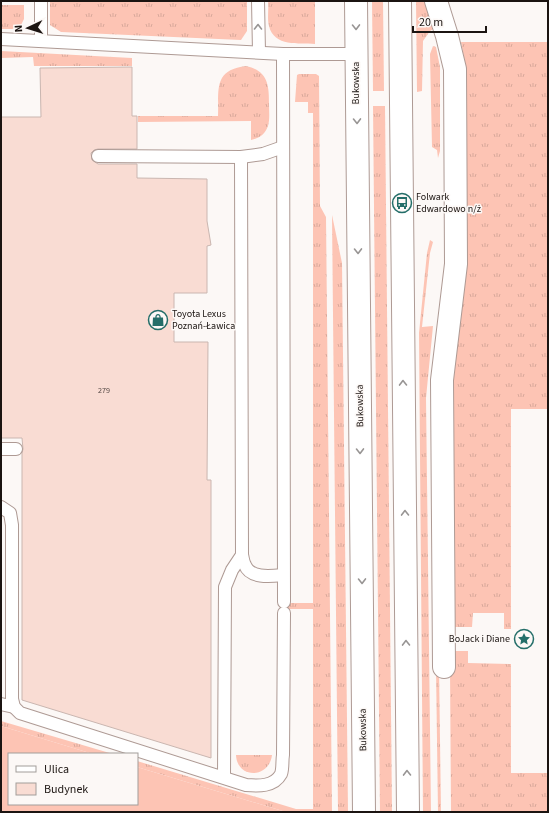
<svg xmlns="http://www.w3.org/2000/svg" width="549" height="813" font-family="'Source Sans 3',sans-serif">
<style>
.grass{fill:url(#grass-tufts)}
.garden{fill:#fdc4b4}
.building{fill:#f9dcd3;stroke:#cab6b0}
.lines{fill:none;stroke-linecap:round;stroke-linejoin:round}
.service-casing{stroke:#ae9a94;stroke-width:14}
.minor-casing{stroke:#ae9a94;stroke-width:24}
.secondary-casing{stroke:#ae9a94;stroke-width:24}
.service{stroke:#fff;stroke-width:12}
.minor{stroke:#fff;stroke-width:22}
.secondary{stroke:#fff;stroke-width:22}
.oneway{stroke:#989594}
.labels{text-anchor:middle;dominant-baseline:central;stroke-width:3;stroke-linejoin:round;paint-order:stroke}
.number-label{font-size:8px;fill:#524642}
.street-label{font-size:10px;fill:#1b1411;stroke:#fcf8f6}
.poi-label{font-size:10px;fill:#1b1411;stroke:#fcf8f6;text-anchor:start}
</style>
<defs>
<pattern id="grass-tufts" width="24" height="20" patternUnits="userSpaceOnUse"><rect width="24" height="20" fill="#fdc4b4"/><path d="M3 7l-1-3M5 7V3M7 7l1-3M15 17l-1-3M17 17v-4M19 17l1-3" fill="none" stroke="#d8a89a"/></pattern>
</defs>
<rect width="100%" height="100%" fill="#fcf8f6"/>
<g class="grass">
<polygon points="50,1 247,1 247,31 241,40 61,32 50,25"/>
<path d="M268,1H315V44C299,43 274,47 269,26C267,18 269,9 268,1Z"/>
<polygon points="372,1 383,1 384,91 373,91"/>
<polygon points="416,1 426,1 435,28 430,31 423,41 422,91 417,92"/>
<polygon points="1,5 24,5 24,19 20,27 12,29 1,29"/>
<polygon points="461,42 548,42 548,409 511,409 511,629 504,629 504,613 473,613 472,627 454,627 452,398 463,277 466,68"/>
<polygon points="433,46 436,47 440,67 440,151 438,158 437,150 432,147 430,54"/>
<polygon points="1,51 132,58 132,66 34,66 33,57 1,58"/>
<path d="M246,66C268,71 269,85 269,104C269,111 270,119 268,126C265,134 260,138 251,140V121L138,122V116H218C219,90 213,70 246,66Z"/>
<polygon points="299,74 316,74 319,76 320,206 326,217 332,812 286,812 137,767 137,761 296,809 313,809 313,609 282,609 282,603 313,603 313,113 308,113 308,102 295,102 297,75"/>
<polygon points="373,106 385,106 392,812 380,812"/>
<polygon points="332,215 342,263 348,812 338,812"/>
<polygon points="430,240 433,242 430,253 422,327 433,326 426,398 431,812 423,812 419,333 427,253"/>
<polygon points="454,651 468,651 468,663 511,664 511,773 548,773 548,812 451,812 450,667"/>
<polygon points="436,667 439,667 441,812 438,812"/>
<polygon points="1,721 113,754 93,754 1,726"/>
<path d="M236,755H272C269,779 237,779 236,755Z"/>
</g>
<polygon class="garden" points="1,726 93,754 9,754 9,804 137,804 137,767 286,812 1,812"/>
<polygon class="building" points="132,67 132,116 137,116 137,149 98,149 94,150 91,153 92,160 98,164 137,164 137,178 207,179 207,221 211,245 207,246 207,293 174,293 174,342 208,342 207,480 211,480 211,758 22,700 22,453 23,449 22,438 1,438 1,117 41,117 40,68"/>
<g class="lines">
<defs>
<g id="service">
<polyline points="41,1 41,41"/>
<polyline points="258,1 259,52"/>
<polyline points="1,39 283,54 356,54"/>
<polyline points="283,54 284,602"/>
<polyline points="98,156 241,157 263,154 283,147"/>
<path d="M241,157L242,555C243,558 243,562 245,565C250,579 272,576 283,575"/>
<polyline points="1,449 16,449"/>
<path d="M1,507L10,513L12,525V699L14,707L20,713L246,785C258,786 274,787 281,774C283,769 282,760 283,755L284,613"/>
<polyline points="1,704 14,707"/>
<polyline points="224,777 225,587 232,570 242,555"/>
</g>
<polyline id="minor" points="436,1 447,36 455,69 456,264 442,380 444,667"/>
<g id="secondary">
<polyline points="356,1 364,812"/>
<polyline points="400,1 408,812"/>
</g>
</defs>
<use href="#service" class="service-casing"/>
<use href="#minor" class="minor-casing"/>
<use href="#secondary" class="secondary-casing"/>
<use href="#service" class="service"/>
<use href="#minor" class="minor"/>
<use href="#secondary" class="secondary"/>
</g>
<defs><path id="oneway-chevron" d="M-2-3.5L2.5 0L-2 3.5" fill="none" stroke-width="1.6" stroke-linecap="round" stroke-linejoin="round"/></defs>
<g class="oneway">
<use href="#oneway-chevron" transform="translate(258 27) rotate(-90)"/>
<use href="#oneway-chevron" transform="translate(356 27) rotate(89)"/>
<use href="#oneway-chevron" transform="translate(357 121) rotate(89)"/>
<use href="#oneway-chevron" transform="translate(358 251) rotate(89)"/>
<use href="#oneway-chevron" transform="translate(403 383) rotate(-91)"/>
<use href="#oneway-chevron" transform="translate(360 451) rotate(89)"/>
<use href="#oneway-chevron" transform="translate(405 513) rotate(-91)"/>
<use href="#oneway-chevron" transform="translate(362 581) rotate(89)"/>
<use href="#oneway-chevron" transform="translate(406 643) rotate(-91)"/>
<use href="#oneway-chevron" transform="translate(407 773) rotate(-91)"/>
</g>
<defs>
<symbol id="bus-ring" viewBox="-11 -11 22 22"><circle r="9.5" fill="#fcf8f6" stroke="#246e69" stroke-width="1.5"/><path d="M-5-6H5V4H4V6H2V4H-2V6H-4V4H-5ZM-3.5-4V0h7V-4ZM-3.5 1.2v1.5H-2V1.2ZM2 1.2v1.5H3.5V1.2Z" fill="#246e69"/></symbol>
<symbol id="shop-ring" viewBox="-11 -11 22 22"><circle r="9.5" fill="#fcf8f6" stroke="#246e69" stroke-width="1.5"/><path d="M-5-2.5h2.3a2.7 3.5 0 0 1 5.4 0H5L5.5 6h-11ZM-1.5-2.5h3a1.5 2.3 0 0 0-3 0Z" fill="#246e69"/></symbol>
<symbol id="sight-ring" viewBox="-11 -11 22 22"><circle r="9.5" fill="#fcf8f6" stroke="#246e69" stroke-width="1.5"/><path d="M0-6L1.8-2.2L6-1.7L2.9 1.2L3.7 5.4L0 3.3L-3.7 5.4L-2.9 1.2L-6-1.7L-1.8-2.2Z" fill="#246e69"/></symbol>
</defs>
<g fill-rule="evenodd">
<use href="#bus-ring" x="391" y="192" width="22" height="22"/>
<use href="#shop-ring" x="147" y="309" width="22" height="22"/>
<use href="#sight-ring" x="513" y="628" width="22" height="22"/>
</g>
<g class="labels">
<g class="number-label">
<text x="104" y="390">279</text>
</g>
<g class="street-label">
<text transform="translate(356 83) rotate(-90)">Bukowska</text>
<text transform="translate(360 406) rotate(-91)">Bukowska</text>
<text transform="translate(363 730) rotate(-91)">Bukowska</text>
</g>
<g class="poi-label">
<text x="416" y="197">Folwark<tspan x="416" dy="12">Edwardowo n/ż</tspan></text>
<text x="172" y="314">Toyota Lexus<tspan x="172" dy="12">Poznań-Ławica</tspan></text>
<text x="510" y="639" text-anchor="end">BoJack i Diane</text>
</g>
</g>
<rect width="549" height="813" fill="none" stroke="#1b1411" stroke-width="4"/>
<rect x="8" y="753" width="130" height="52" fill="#fcf8f6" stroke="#a29d9a"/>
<rect x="16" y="766" width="20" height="6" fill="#ffffff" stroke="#a29d9a"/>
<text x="44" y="773" font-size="12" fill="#1b1411">Ulica</text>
<rect x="16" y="783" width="20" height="12" fill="#f9dcd3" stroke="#a29d9a"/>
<text x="44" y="793" font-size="12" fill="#1b1411">Budynek</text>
<g transform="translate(28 28) rotate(266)" stroke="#fcf8f6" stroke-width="3" paint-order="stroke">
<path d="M0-3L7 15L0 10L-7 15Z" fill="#1b1411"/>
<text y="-6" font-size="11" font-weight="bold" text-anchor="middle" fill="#1b1411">N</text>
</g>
<path d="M413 26v6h73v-6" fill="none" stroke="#1b1411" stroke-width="2"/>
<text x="419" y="26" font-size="12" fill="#1b1411" stroke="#fcf8f6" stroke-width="3" paint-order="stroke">20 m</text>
</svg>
